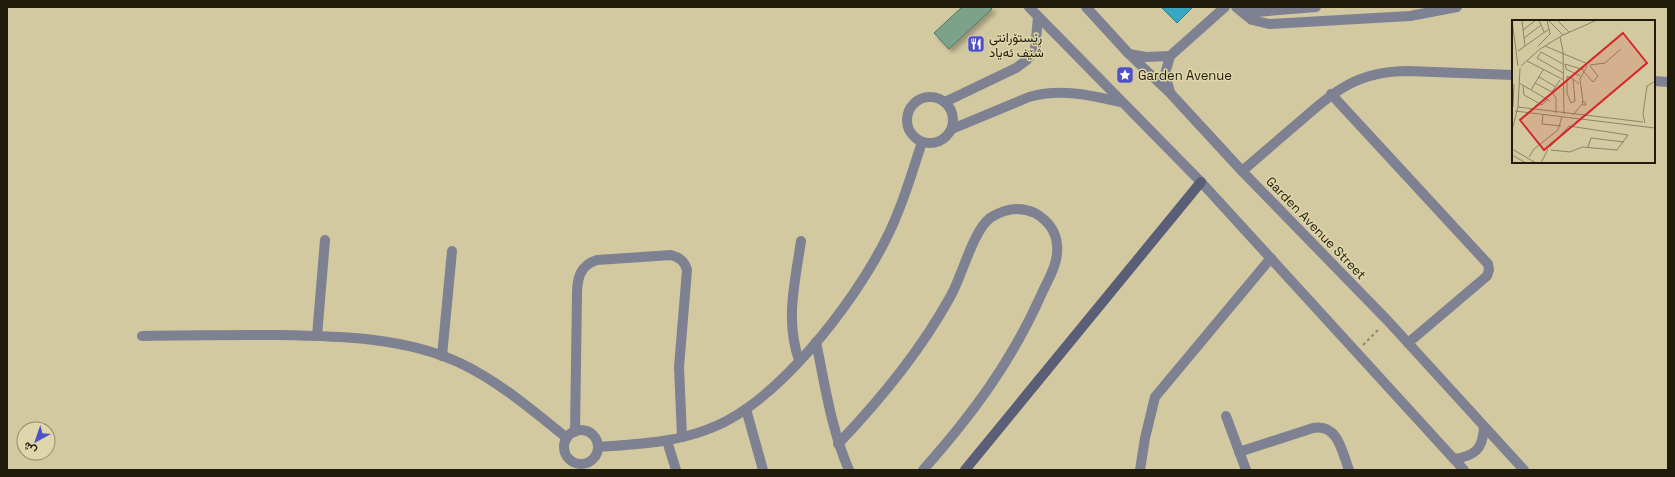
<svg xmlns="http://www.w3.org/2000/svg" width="1675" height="477" font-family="'Space Grotesk',Vazirmatn,sans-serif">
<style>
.water{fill:#38a7c1;stroke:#307d8b}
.building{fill:#7ba38a;stroke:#50755e;filter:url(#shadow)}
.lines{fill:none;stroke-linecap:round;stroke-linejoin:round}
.path{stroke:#8d8566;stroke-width:2;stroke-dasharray:3 3;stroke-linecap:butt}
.street{stroke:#7e8191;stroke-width:10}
.secondary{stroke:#5a5e76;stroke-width:10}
.labels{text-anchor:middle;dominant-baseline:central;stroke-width:3;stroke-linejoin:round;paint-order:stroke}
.poi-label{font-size:13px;fill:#1f1c0c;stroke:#e0d6ac;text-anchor:start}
.street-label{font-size:13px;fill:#1f1c0c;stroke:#e0d6ac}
.inset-road{fill:none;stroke:#8b8465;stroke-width:1}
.view{fill:#d62828;fill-opacity:0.15;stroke:#d62828;stroke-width:2}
.inset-edge{fill:none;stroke:#1f1c0c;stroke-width:2}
</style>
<defs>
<filter id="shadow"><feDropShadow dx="3.5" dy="3.5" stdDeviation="2" flood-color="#0004"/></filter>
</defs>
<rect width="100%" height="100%" fill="#d3c9a0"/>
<polygon class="water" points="1161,7 1193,7 1177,23"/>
<polygon class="building" points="962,7 990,7 992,9 949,49 934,33"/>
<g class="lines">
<polyline class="path" points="1363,345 1380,328"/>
<g class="street">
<polyline points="1029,7 1201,182 1464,470"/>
<polyline points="1086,7 1129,54 1171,94 1242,171 1388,321 1524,470"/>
<polyline points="1236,7 1252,20 1269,24 1410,16 1457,7"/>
<polyline points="1244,13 1316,7"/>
<polyline points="1129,54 1146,57 1170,56"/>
<polyline points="1654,81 1668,82"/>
<polyline points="1170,92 1165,74 1170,56 1225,7"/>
<polyline points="1331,94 1488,264 1489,270 1487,276 1408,343"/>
<circle cx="930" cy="120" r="23"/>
<polyline points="945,102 1016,68 1027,60 1035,50 1038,17"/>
<path d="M952,129L1029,97C1060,88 1090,95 1120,102"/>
<path d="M1242,171C1261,155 1279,139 1298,123C1335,91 1357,71 1408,71L1513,75"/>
<path d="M142,336C187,335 233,335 278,335C339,336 405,337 460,363C500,382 533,411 567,438"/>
<polyline points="317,336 325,240"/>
<path d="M816,342C825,385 831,429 849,470"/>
<polyline points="442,356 452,251"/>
<path d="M799,360C785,321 795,282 801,241"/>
<polyline points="746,409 763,470"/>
<polyline points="1226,416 1246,470"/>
<circle cx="581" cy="447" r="17"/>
<path d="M575,432L577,294C577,279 580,265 597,260L671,255C679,257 685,262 687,270L679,367L682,437"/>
<polyline points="667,441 676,470"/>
<path d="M838,444C880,400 919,353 949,299C962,278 972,232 990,218C1004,209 1020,206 1035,213C1047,220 1056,231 1057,245C1059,262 1049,278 1042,293C1012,361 972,415 923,470"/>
<path d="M598,447C636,444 675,443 711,428C778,402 853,304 885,241C901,210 911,176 922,142"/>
<path d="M1239,452L1313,428C1338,423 1342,452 1349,470"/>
<path d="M1454,459C1475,456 1483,449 1484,427"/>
<polyline points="1140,470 1145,438 1155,397 1271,258"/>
</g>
<polyline class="secondary" points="965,470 1201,182"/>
</g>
<defs>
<symbol id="restaurant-square" viewBox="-11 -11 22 22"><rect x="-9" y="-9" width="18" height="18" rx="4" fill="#4f51c8" stroke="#e0d6ac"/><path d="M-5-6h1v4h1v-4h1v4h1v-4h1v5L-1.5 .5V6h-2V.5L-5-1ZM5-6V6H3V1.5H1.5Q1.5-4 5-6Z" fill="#fff"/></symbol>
<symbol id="sight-square" viewBox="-11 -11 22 22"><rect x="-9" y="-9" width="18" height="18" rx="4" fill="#4f51c8" stroke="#e0d6ac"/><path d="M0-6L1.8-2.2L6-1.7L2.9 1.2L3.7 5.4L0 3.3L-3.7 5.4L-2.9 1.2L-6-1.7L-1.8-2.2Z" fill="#fff"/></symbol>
</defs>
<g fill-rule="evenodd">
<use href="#restaurant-square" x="966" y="34" width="20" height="20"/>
<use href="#sight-square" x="1115" y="65" width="20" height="20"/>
</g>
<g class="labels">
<g class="poi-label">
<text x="989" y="37">ڕێستۆرانتی<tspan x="989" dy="15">شێف ئەیاد</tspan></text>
<text x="1138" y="75">Garden Avenue</text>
</g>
<g class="street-label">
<text transform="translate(1316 228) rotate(46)">Garden Avenue Street</text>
</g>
</g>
<g transform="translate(1512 20)">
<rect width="143" height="143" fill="#d3c9a0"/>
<path class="inset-road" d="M0,0L6,46M27,0L32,12M36,0L51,15M45,0L57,12M10,1L13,26M11,10L24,0M48,17L51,31L52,94M12,18L29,5M26,26L38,14L35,0M33,26L76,44M6,31L37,9M15,41L52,60M51,44L29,32L25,38L51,53M78,45L93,43L109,29M9,46L28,29L51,15L85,0M71,51L81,62L86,56L78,46M68,56L54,49L53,44L72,50M27,57L44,67M61,59L63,81L59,83L55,73V56L61,59L67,64M7,63L38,81M23,63L40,72L48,60M11,66L12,75L30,85L36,79M19,70L31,50M40,72L44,78V93M70,82H73L74,85H71ZM71,82L68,59L75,46M1,87L2,64M6,87L131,102M3,91L143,108M31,95L30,104L49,106M61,95L70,84M133,103L131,94L135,66L143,61M0,110L6,87L8,48M38,127L57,106L116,115L105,130L70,127L58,132L39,130M76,127L79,118L112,122M0,129L24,143M0,135L14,143M17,137L22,129L46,110L50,97M29,143L36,129"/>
<path class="view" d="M111,13L135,43L32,130L8,100Z"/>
<rect width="143" height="143" class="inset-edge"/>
</g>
<rect width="1675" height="477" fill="none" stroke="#1f1c0c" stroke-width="16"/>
<g transform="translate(36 441) rotate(220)"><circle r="19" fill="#e0d6ac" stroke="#938c6c"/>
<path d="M0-3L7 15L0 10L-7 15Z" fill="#4f51c8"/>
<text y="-6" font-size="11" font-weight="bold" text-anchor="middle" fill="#1f1c0c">ش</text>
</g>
</svg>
